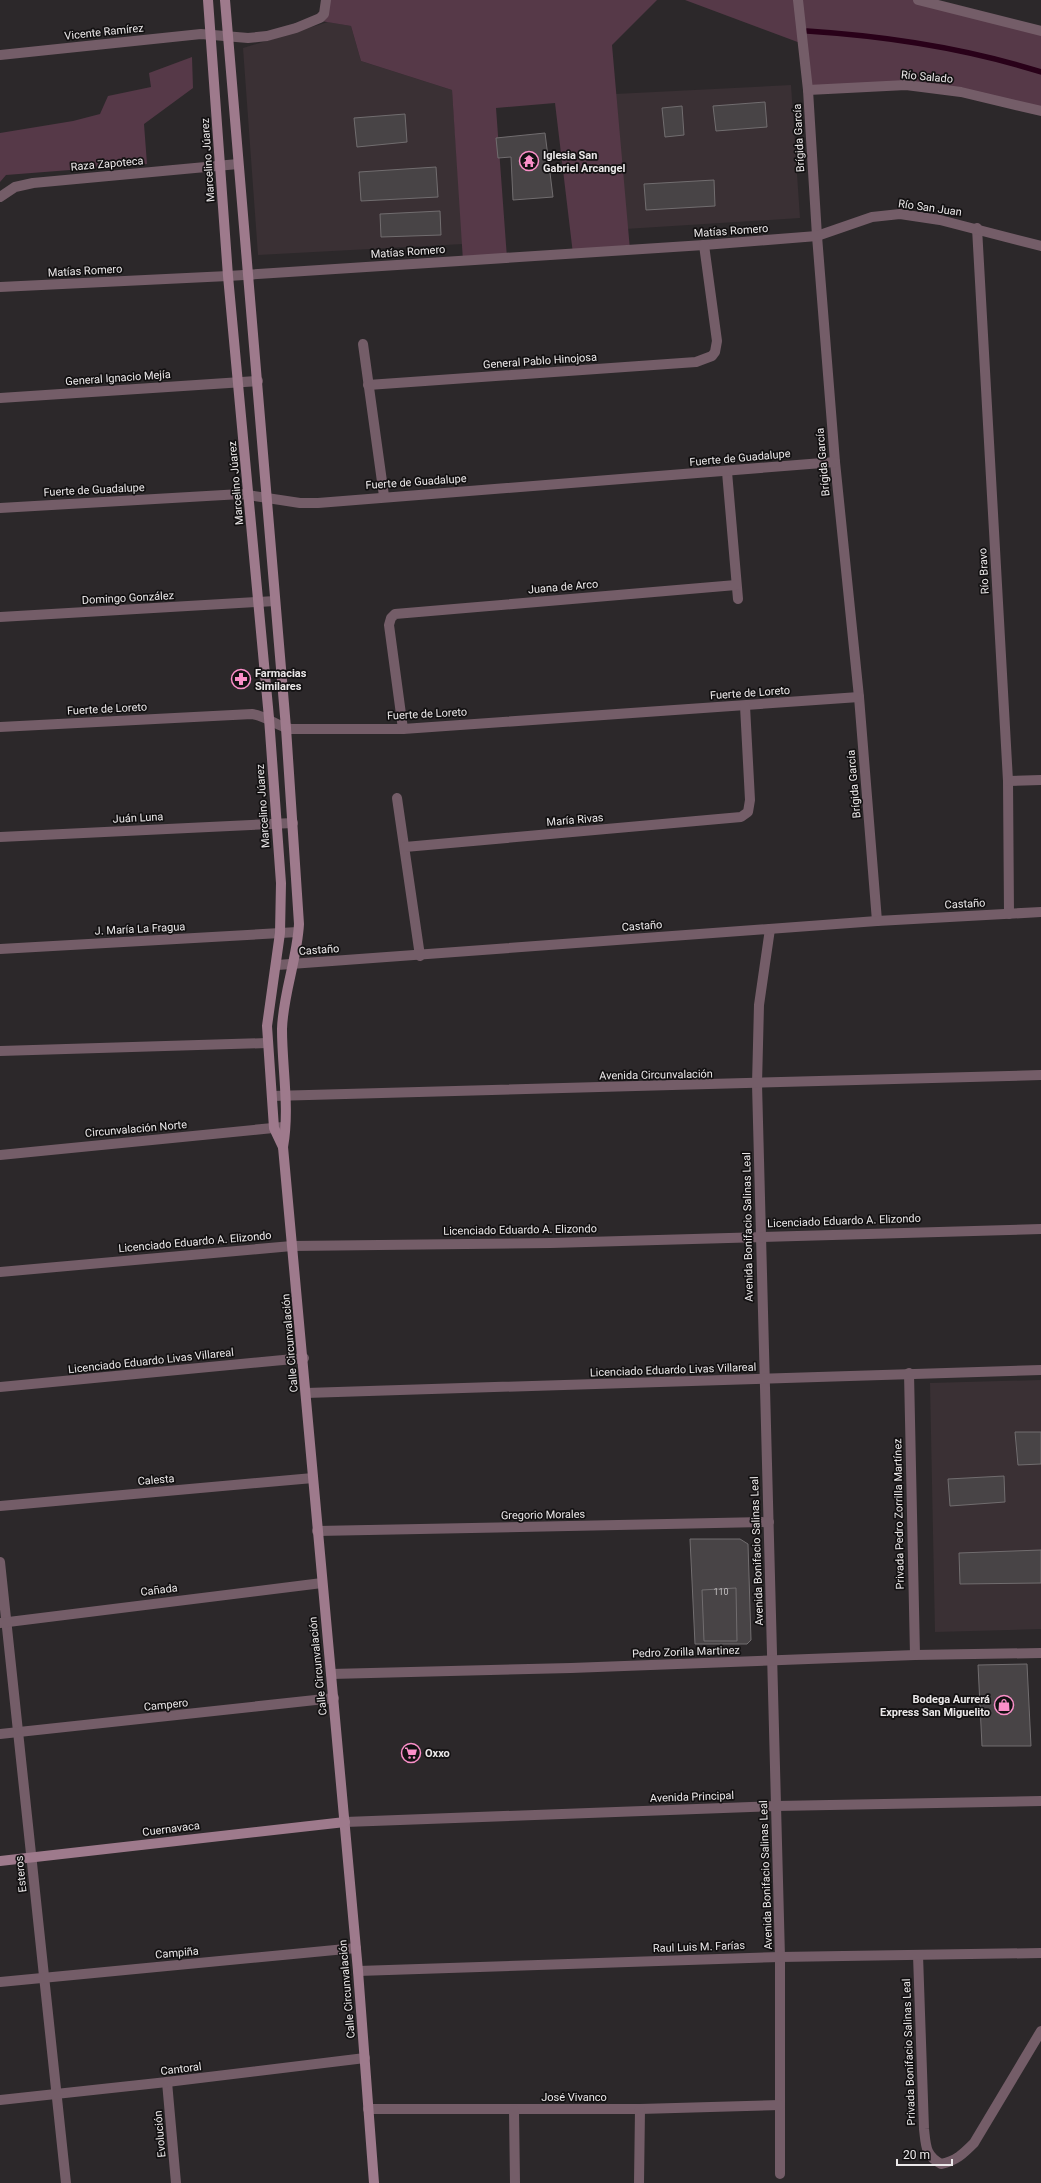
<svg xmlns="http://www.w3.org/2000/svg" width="1041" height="2183" font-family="Roboto,sans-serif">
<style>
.built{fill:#3a3034}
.green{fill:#563948}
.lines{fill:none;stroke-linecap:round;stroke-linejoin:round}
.stream{stroke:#290119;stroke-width:5.5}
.building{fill:#484446;stroke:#716d6f}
.street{stroke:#745d68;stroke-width:10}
.secondary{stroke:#9e7a8c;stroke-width:10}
.labels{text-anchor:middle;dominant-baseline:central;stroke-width:3.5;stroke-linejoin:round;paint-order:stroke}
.number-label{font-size:9px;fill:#c2bfc0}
.street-label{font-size:11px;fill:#ebe8e9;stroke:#131112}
.poi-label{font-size:11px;font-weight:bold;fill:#ebe8e9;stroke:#131112;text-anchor:start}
</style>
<rect width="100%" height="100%" fill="#2c282a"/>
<g class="built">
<polygon points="328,22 351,26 361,61 452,90 463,244 258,255 243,48"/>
<polygon points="791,85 800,218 625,229 615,94"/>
<polygon points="1041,1380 1041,1629 935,1632 930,1383"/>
</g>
<g class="green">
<polygon points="326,0 657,0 612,45 630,250 573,254 555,103 496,108 507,258 463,261 452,90 361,61 351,26 315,20"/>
<polygon points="685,0 918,0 1041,31 1041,111 906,85 808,90 803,44"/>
<polygon points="192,57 193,88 144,124 147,164 6,175 0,182 0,133 73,121 100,114 108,96 151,87 149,73"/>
</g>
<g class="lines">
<path class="stream" d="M807,31C886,36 965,48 1041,72"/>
</g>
<g class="building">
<polygon points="765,102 767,127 716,131 713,106"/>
<polygon points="682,106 684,135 665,137 662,108"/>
<polygon points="405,114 407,142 357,147 354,118"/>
<polygon points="545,133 553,197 513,200 511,157 498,158 496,138"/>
<polygon points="436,167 438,197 361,201 359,172"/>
<polygon points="714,180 715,206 646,210 644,184"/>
<polygon points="440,211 441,235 381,237 380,214"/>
<polygon points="1015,1432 1041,1432 1041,1464 1018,1465"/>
<polygon points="1004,1476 1005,1502 950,1506 948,1479"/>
<polygon points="690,1539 740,1539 748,1544 751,1640 747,1644 695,1644"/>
<polygon points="1041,1550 1041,1583 960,1584 959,1553"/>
<polygon points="736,1588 737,1641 704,1641 702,1590"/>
<polygon points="1027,1664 1031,1746 982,1746 978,1665"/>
</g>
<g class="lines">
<g class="street">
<polyline points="798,0 808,90 817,236 835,462 859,697 877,921"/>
<polyline points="918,0 1041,31"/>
<polyline points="0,55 201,34 248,38 267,36 296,28 320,18 324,14 326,0"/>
<polyline points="808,90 906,85 961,92 1041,111"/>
<polyline points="0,197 15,187 33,183 238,164"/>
<polyline points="977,228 1008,781 1009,914"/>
<polyline points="0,287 228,276 704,245 817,236 872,217 900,214 940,220 1041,246"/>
<polyline points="363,344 384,496"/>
<polyline points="368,385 696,362 712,356 715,352 717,341 704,245"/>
<polyline points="0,398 258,381"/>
<polyline points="727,472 738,599"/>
<polyline points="0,508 241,494 300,503 318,503 835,462"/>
<polyline points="0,617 275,601"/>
<path d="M0,727L252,714C267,716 276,726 291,729H403L859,697"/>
<polyline points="403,729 389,625 391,618 395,614 736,585"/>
<polyline points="1008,781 1041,780"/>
<polyline points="397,798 420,956"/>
<polyline points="0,837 293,823"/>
<polyline points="405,847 741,817 748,812 750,800 745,706"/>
<polyline points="770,929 759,1005 757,1084 780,1957 780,2174"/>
<polyline points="0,949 298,932"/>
<polyline points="277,965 877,921 1041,912"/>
<polyline points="0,1051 267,1043"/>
<polyline points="272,1096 1041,1075"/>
<polyline points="0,1155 283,1127"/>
<polyline points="0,1272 292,1246 551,1243 1041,1229"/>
<polyline points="909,1373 915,1655"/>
<polyline points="0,1387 304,1358"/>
<polyline points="306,1393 1041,1370"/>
<polyline points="0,1506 313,1478"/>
<polyline points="317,1531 769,1522"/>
<polyline points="0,1562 66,2183"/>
<polyline points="0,1623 322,1583"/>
<polyline points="331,1674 571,1668 915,1655 1041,1653"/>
<polyline points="0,1734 334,1698"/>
<polyline points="345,1822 776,1806 1041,1801"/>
<path d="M918,1955L924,2129C926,2146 925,2155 941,2164C956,2161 963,2154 974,2143L1041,2031"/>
<polyline points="358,1971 780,1957 1041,1953"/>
<polyline points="0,1982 356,1948"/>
<polyline points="167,2082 176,2183"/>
<polyline points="0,2100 167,2082 365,2058"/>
<polyline points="368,2109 640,2109 780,2105"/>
<polyline points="514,2110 515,2183"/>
<polyline points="639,2183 640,2109"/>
</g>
<g class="secondary">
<polyline points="208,0 228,276 269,718 281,883 280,933 267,1026 274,1128 283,1147"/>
<path d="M225,0L286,728L299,924C297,960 283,994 282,1029C282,1069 290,1108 283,1147L358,1971L374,2183"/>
<polyline points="0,1861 345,1822"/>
</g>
</g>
<defs>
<symbol id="temple-ring" viewBox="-11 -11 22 22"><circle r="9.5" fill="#131112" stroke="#fa8fc8" stroke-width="1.5"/><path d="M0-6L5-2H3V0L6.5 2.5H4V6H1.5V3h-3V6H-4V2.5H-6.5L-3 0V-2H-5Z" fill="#fa8fc8"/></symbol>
<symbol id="pharmacy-ring" viewBox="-11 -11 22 22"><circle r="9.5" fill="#131112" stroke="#fa8fc8" stroke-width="1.5"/><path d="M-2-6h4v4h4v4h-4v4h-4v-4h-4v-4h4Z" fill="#fa8fc8"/></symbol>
<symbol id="shop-ring" viewBox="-11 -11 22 22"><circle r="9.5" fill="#131112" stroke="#fa8fc8" stroke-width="1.5"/><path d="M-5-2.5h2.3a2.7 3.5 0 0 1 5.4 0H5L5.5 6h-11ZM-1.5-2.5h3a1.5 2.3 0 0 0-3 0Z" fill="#fa8fc8"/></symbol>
<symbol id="supermarket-ring" viewBox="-11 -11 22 22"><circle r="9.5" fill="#131112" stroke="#fa8fc8" stroke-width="1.5"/><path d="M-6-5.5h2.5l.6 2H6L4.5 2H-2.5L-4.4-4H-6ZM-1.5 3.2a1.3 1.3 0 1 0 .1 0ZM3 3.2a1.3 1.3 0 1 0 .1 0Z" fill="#fa8fc8"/></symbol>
</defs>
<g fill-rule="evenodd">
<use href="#temple-ring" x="518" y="150" width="22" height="22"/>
<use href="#pharmacy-ring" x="230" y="668" width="22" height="22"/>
<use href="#shop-ring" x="993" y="1694" width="22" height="22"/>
<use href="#supermarket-ring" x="400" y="1742" width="22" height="22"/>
</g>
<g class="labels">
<g class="number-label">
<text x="721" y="1592">110</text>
</g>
<g class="street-label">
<text transform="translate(104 32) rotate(-6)">Vicente Ramírez</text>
<text transform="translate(927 77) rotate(5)">Río Salado</text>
<text transform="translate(799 138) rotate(-93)">Brígida García</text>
<text transform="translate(208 160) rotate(-94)">Marcelino Júarez</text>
<text transform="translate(107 164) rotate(-5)">Raza Zapoteca</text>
<text transform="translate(930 208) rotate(8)">Río San Juan</text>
<text transform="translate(731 231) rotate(-4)">Matías Romero</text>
<text transform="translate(408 252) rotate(-4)">Matías Romero</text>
<text transform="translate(85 271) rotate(-3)">Matías Romero</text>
<text transform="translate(540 361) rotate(-4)">General Pablo Hinojosa</text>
<text transform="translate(118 378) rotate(-4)">General Ignacio Mejía</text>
<text transform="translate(740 458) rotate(-5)">Fuerte de Guadalupe</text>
<text transform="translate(823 462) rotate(-95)">Brígida García</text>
<text transform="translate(416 482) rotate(-4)">Fuerte de Guadalupe</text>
<text transform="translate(236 483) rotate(-95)">Marcelino Júarez</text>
<text transform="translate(94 490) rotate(-3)">Fuerte de Guadalupe</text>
<text transform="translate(984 571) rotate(-93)">Río Bravo</text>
<text transform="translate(563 587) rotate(-5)">Juana de Arco</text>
<text transform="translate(128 598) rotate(-3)">Domingo González</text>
<text transform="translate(750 693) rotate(-4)">Fuerte de Loreto</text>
<text transform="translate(107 709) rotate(-3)">Fuerte de Loreto</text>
<text transform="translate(427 714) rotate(-3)">Fuerte de Loreto</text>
<text transform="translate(854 784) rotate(-95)">Brígida García</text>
<text transform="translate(263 806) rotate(-94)">Marcelino Júarez</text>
<text transform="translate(138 818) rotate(-3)">Juán Luna</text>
<text transform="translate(575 820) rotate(-5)">María Rivas</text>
<text transform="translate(965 904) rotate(-3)">Castaño</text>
<text transform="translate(642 926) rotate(-4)">Castaño</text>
<text transform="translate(140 929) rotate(-3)">J. María La Fragua</text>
<text transform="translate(319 950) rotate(-4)">Castaño</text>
<text transform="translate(656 1075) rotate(-1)">Avenida Circunvalación</text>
<text transform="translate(136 1129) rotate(-5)">Circunvalación Norte</text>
<text transform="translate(844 1221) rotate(-2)">Licenciado Eduardo A. Elizondo</text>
<text transform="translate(748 1227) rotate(-91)">Avenida Bonifacio Salinas Leal</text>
<text transform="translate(520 1230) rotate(-1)">Licenciado Eduardo A. Elizondo</text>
<text transform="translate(195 1242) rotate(-5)">Licenciado Eduardo A. Elizondo</text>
<text transform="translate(290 1343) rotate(-95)">Calle Circunvalación</text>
<text transform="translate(151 1361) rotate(-6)">Licenciado Eduardo Livas Villareal</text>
<text transform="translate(673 1370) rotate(-2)">Licenciado Eduardo Livas Villareal</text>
<text transform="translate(156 1480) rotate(-5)">Calesta</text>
<text transform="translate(899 1514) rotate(-91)">Privada Pedro Zorrilla Martínez</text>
<text transform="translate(543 1515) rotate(-1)">Gregorio Morales</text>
<text transform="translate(757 1551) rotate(-92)">Avenida Bonifacio Salinas Leal</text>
<text transform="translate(159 1590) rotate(-7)">Cañada</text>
<text transform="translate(686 1652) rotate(-2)">Pedro Zorilla Martinez</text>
<text transform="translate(318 1666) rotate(-96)">Calle Circunvalación</text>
<text transform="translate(166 1705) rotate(-6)">Campero</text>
<text transform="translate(692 1797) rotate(-2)">Avenida Principal</text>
<text transform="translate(171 1829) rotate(-7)">Cuernavaca</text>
<text transform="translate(21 1874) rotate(-96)">Esteros</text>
<text transform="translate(766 1875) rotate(-92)">Avenida Bonifacio Salinas Leal</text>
<text transform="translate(699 1947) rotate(-2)">Raul Luis M. Farías</text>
<text transform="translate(177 1953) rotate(-5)">Campiña</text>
<text transform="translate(347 1989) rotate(-95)">Calle Circunvalación</text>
<text transform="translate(909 2052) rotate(-92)">Privada Bonifacio Salinas Leal</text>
<text transform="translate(181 2069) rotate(-7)">Cantoral</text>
<text x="574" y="2097">José Vivanco</text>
<text transform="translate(160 2134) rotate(-95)">Evolución</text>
</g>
<g class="poi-label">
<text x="543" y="155">Iglesia San<tspan x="543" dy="13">Gabriel Arcangel</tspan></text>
<text x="255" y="673">Farmacias<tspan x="255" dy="13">Similares</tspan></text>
<text x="990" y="1699" text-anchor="end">Bodega Aurrerá<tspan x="990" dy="13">Express San Miguelito</tspan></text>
<text x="425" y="1753">Oxxo</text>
</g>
</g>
<path d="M897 2159v6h55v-6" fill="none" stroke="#ebe8e9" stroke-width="2"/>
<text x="903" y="2159" font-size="12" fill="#ebe8e9" stroke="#131112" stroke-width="3" paint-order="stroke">20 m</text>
</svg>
